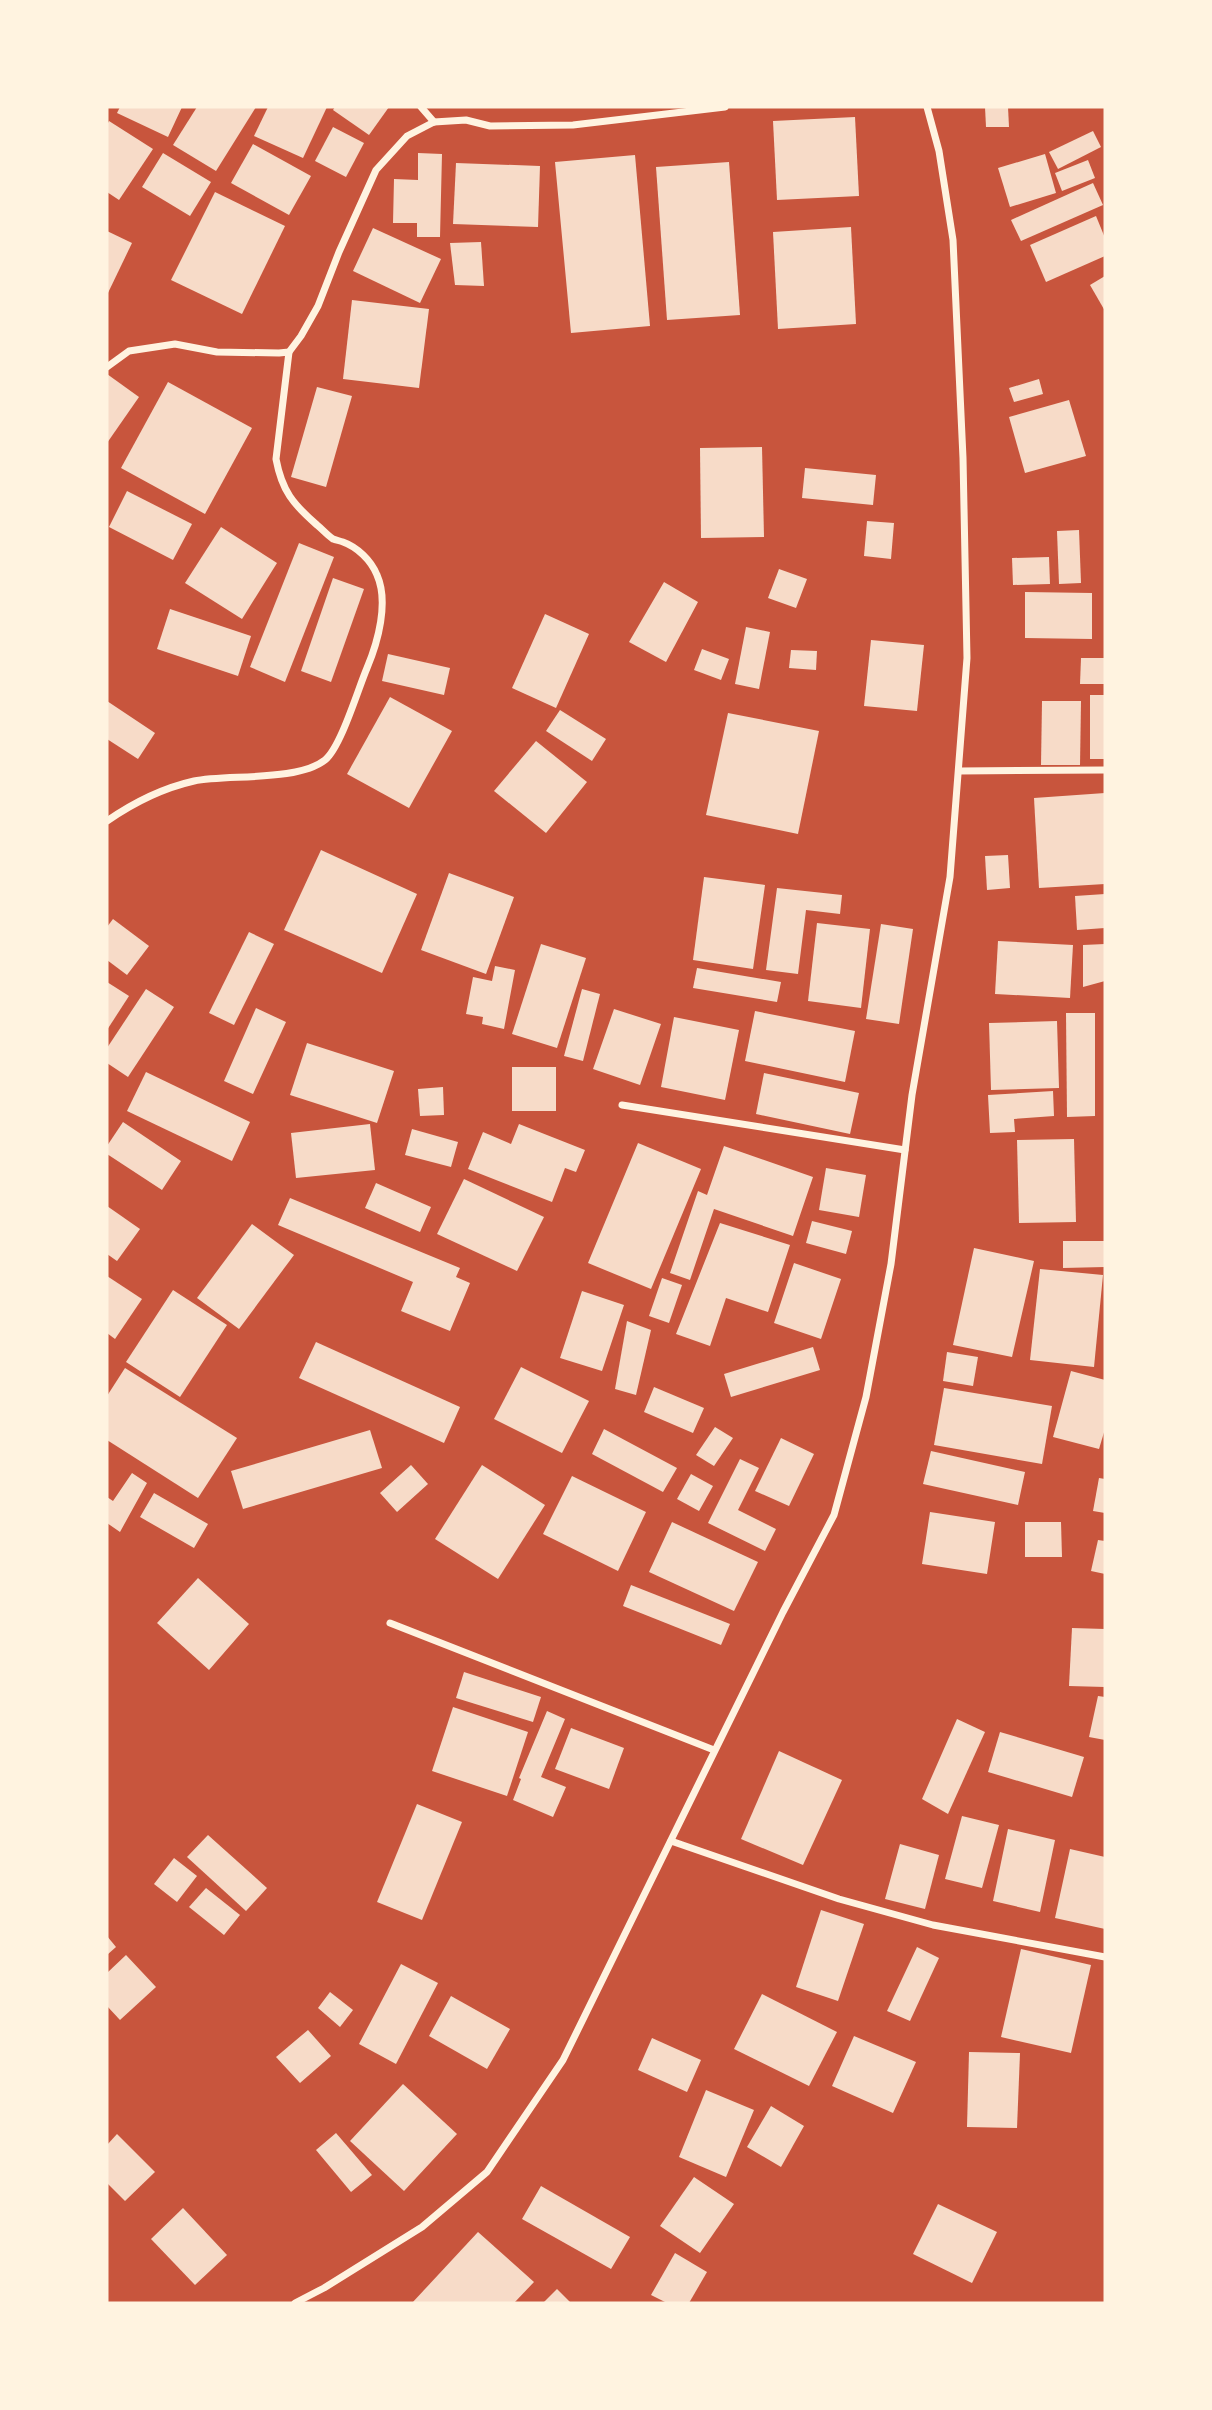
<svg xmlns="http://www.w3.org/2000/svg" width="1212" height="2410" font-family="Manrope,sans-serif">
<style>
.building{fill:#f7dbc8}
.lines{fill:none;stroke-linecap:round;stroke-linejoin:round}
.minor{stroke:#fff3e0;stroke-width:7}
</style>
<rect width="100%" height="100%" fill="#c8553d"/>
<g class="building">
<polygon points="120,107 182,107 168,137 117,113"/>
<polygon points="197,107 256,107 216,171 173,145"/>
<polygon points="268,107 327,107 303,158 254,136"/>
<polygon points="335,107 389,107 369,135 333,110"/>
<polygon points="985,107 1008,107 1009,127 986,127"/>
<polygon points="855,117 859,196 777,200 773,121"/>
<polygon points="109,121 153,149 119,200 107,192 107,125"/>
<polygon points="333,127 364,143 346,177 315,161"/>
<polygon points="1093,131 1101,147 1058,169 1049,152"/>
<polygon points="253,144 311,176 289,215 231,183"/>
<polygon points="163,153 211,182 190,216 142,187"/>
<polygon points="418,153 442,154 440,237 417,237 417,223 393,223 394,179 418,180"/>
<polygon points="1045,154 1056,193 1010,207 998,168"/>
<polygon points="635,155 650,326 571,333 555,162"/>
<polygon points="1088,160 1095,178 1062,191 1055,173"/>
<polygon points="729,162 740,315 667,320 656,167"/>
<polygon points="456,163 540,166 538,227 453,224"/>
<polygon points="1093,183 1103,205 1021,241 1011,220"/>
<polygon points="215,192 285,226 242,314 171,280"/>
<polygon points="1096,216 1105,238 1105,256 1046,282 1030,245"/>
<polygon points="851,227 856,324 778,329 773,232"/>
<polygon points="373,228 441,259 420,303 353,271"/>
<polygon points="107,231 132,243 107,295"/>
<polygon points="481,242 484,286 455,285 450,243"/>
<polygon points="1105,276 1105,311 1090,285"/>
<polygon points="352,300 429,309 419,388 343,379"/>
<polygon points="107,374 139,397 107,443"/>
<polygon points="1039,379 1043,394 1014,402 1009,388"/>
<polygon points="168,382 252,428 205,514 121,468"/>
<polygon points="317,387 352,396 326,487 291,477"/>
<polygon points="1069,400 1086,456 1025,473 1009,417"/>
<polygon points="762,447 764,537 701,538 700,448"/>
<polygon points="805,468 876,475 873,505 802,498"/>
<polygon points="127,491 192,524 173,560 109,527"/>
<polygon points="867,521 894,523 891,559 864,556"/>
<polygon points="221,527 277,563 242,619 185,583"/>
<polygon points="1079,530 1081,583 1059,584 1057,531"/>
<polygon points="299,543 334,557 285,682 250,667"/>
<polygon points="1049,557 1050,584 1013,585 1012,558"/>
<polygon points="779,569 807,579 796,608 768,598"/>
<polygon points="333,578 364,589 331,682 301,671"/>
<polygon points="664,582 698,602 666,662 629,642"/>
<polygon points="1025,592 1092,593 1092,639 1025,638"/>
<polygon points="170,609 251,636 238,676 157,649"/>
<polygon points="545,614 589,634 556,708 512,688"/>
<polygon points="746,627 770,632 759,689 735,684"/>
<polygon points="871,640 924,645 917,711 864,706"/>
<polygon points="702,649 729,659 721,680 694,670"/>
<polygon points="791,650 817,651 816,670 789,668"/>
<polygon points="388,654 450,668 444,695 382,681"/>
<polygon points="1081,658 1105,658 1105,684 1080,684"/>
<rect x="1090" y="695" width="15" height="64"/>
<polygon points="390,697 452,731 409,808 347,774"/>
<polygon points="107,701 155,733 138,759 107,739"/>
<polygon points="1042,701 1081,701 1080,765 1041,765"/>
<polygon points="560,710 606,739 592,761 546,731"/>
<polygon points="728,713 819,731 798,834 706,815"/>
<polygon points="536,741 587,782 546,833 494,791"/>
<polygon points="1105,793 1105,884 1039,888 1034,798"/>
<polygon points="321,850 417,894 382,973 284,930"/>
<polygon points="1008,855 1010,888 987,890 985,856"/>
<polygon points="449,873 514,897 486,974 421,950"/>
<polygon points="704,877 765,885 753,969 693,960"/>
<polygon points="777,888 842,895 840,914 806,910 798,974 766,970"/>
<polygon points="1105,894 1105,928 1077,930 1075,896"/>
<polygon points="113,919 149,946 127,975 107,960 107,927"/>
<polygon points="817,923 870,929 861,1008 808,1001"/>
<polygon points="881,924 913,929 899,1024 866,1019"/>
<polygon points="249,932 274,944 234,1025 209,1013"/>
<polygon points="998,941 1073,945 1070,998 995,994"/>
<polygon points="541,944 586,958 557,1048 512,1034"/>
<polygon points="1105,944 1105,981 1083,987 1083,945"/>
<polygon points="495,966 515,970 504,1029 482,1024 483,1017 466,1014 473,977 492,981"/>
<polygon points="697,968 781,982 777,1002 693,988"/>
<polygon points="107,982 129,996 107,1030"/>
<polygon points="146,989 174,1007 128,1077 107,1063 107,1048"/>
<polygon points="582,989 600,994 583,1061 564,1056"/>
<polygon points="256,1008 286,1022 253,1094 224,1081"/>
<polygon points="614,1009 661,1024 640,1085 593,1069"/>
<polygon points="755,1011 855,1031 845,1082 745,1061"/>
<polygon points="1066,1013 1095,1013 1095,1116 1067,1117"/>
<polygon points="674,1017 739,1030 725,1100 661,1087"/>
<polygon points="1057,1021 1059,1088 991,1090 989,1023"/>
<polygon points="307,1043 394,1071 377,1123 290,1095"/>
<rect x="512" y="1067" width="44" height="44"/>
<polygon points="146,1072 250,1122 232,1161 127,1111"/>
<polygon points="764,1073 859,1093 850,1134 756,1114"/>
<polygon points="443,1087 444,1115 420,1116 418,1089"/>
<polygon points="1053,1091 1054,1116 1014,1119 1015,1132 990,1133 988,1095"/>
<polygon points="123,1122 181,1161 162,1190 107,1154 107,1146"/>
<polygon points="370,1124 375,1170 296,1178 291,1133"/>
<polygon points="519,1124 585,1150 576,1172 565,1168 552,1202 468,1169 483,1132 511,1144"/>
<polygon points="412,1129 458,1142 451,1167 405,1155"/>
<polygon points="1074,1139 1076,1222 1019,1223 1017,1140"/>
<polygon points="638,1143 701,1169 651,1289 588,1263"/>
<polygon points="724,1146 813,1177 793,1236 714,1209 690,1280 670,1273 698,1191 707,1195"/>
<polygon points="826,1168 866,1175 859,1217 819,1210"/>
<polygon points="464,1179 544,1217 517,1271 437,1234"/>
<polygon points="376,1183 431,1207 420,1232 365,1208"/>
<polygon points="290,1198 460,1268 456,1277 470,1283 450,1331 401,1311 413,1282 278,1225"/>
<polygon points="107,1206 140,1229 117,1261 107,1254"/>
<polygon points="812,1221 852,1231 846,1254 806,1243"/>
<polygon points="720,1223 790,1245 768,1312 726,1298 710,1346 676,1334"/>
<polygon points="252,1224 294,1255 239,1329 197,1298"/>
<polygon points="1063,1241 1104,1241 1105,1267 1063,1268"/>
<polygon points="974,1248 1034,1261 1012,1357 953,1345"/>
<polygon points="794,1263 841,1279 821,1339 774,1323"/>
<polygon points="1040,1269 1103,1275 1094,1367 1030,1360"/>
<polygon points="107,1276 142,1299 115,1339 107,1333"/>
<polygon points="662,1278 682,1285 669,1323 649,1316"/>
<polygon points="173,1290 227,1325 180,1397 126,1362"/>
<polygon points="582,1291 624,1305 602,1371 560,1358"/>
<polygon points="627,1321 651,1330 636,1395 615,1389"/>
<polygon points="316,1342 460,1407 444,1443 299,1378"/>
<polygon points="813,1347 820,1370 731,1397 724,1374"/>
<polygon points="947,1352 978,1357 973,1386 943,1381"/>
<polygon points="521,1367 589,1401 562,1453 494,1419"/>
<polygon points="125,1368 237,1438 198,1498 107,1440 107,1396"/>
<polygon points="1071,1371 1105,1380 1105,1429 1099,1449 1053,1437"/>
<polygon points="654,1387 704,1408 693,1433 644,1412"/>
<polygon points="944,1388 1052,1406 1042,1464 934,1445"/>
<polygon points="715,1427 733,1438 714,1466 696,1455"/>
<polygon points="604,1429 677,1468 663,1492 592,1454"/>
<polygon points="370,1430 382,1468 243,1509 231,1471"/>
<polygon points="781,1438 814,1454 789,1506 755,1491"/>
<polygon points="931,1451 1025,1472 1018,1505 923,1484"/>
<polygon points="740,1459 759,1468 738,1510 776,1529 765,1551 708,1523"/>
<polygon points="411,1465 428,1484 397,1512 380,1493"/>
<polygon points="482,1465 545,1505 498,1579 435,1539"/>
<polygon points="132,1473 147,1483 120,1532 107,1523 107,1497 113,1501"/>
<polygon points="691,1474 713,1486 699,1511 677,1499"/>
<polygon points="572,1476 646,1512 618,1571 543,1534"/>
<polygon points="1099,1478 1105,1479 1105,1513 1093,1511"/>
<polygon points="154,1493 208,1524 194,1548 140,1517"/>
<polygon points="930,1512 995,1522 987,1574 922,1564"/>
<polygon points="672,1522 758,1562 734,1611 649,1572"/>
<polygon points="1025,1522 1061,1522 1062,1557 1025,1557"/>
<polygon points="1098,1540 1105,1541 1105,1574 1091,1571"/>
<polygon points="198,1578 249,1624 209,1670 157,1623"/>
<polygon points="631,1585 730,1624 721,1645 623,1606"/>
<polygon points="1072,1628 1105,1629 1105,1687 1069,1686"/>
<polygon points="464,1672 541,1697 533,1722 456,1698"/>
<polygon points="1098,1696 1105,1697 1105,1740 1089,1737"/>
<polygon points="453,1707 528,1732 507,1796 432,1771"/>
<polygon points="547,1711 565,1719 541,1777 566,1787 553,1817 513,1800 521,1779 519,1778"/>
<polygon points="957,1719 985,1732 948,1814 922,1799"/>
<polygon points="571,1728 624,1748 609,1789 555,1769"/>
<polygon points="1000,1732 1084,1757 1072,1797 988,1772"/>
<polygon points="779,1751 842,1780 803,1865 741,1839"/>
<polygon points="417,1804 462,1822 422,1920 377,1902"/>
<polygon points="962,1816 999,1825 982,1888 945,1879"/>
<polygon points="1008,1829 1055,1840 1040,1912 993,1901"/>
<polygon points="208,1835 267,1888 246,1911 187,1857"/>
<polygon points="900,1844 939,1855 925,1909 885,1899"/>
<polygon points="1070,1849 1105,1857 1105,1929 1055,1918"/>
<polygon points="174,1858 197,1876 177,1902 154,1884"/>
<polygon points="206,1888 240,1915 224,1935 189,1907"/>
<polygon points="821,1910 864,1924 838,2001 796,1987"/>
<polygon points="107,1936 116,1947 107,1955"/>
<polygon points="917,1947 939,1958 910,2021 887,2011"/>
<polygon points="1021,1949 1091,1965 1071,2053 1001,2037"/>
<polygon points="126,1955 156,1987 120,2020 107,2006 107,1973"/>
<polygon points="401,1964 438,1983 396,2064 359,2044"/>
<polygon points="330,1992 353,2010 340,2027 318,2008"/>
<polygon points="762,1994 837,2032 809,2086 734,2049"/>
<polygon points="451,1996 510,2029 487,2069 429,2036"/>
<polygon points="308,2030 331,2056 300,2083 276,2057"/>
<polygon points="854,2036 916,2062 893,2113 832,2086"/>
<polygon points="652,2038 701,2060 687,2092 638,2070"/>
<polygon points="969,2052 1020,2053 1017,2128 967,2127"/>
<polygon points="403,2084 457,2134 404,2191 350,2141"/>
<polygon points="706,2090 754,2110 726,2177 679,2157"/>
<polygon points="771,2106 804,2126 781,2167 747,2147"/>
<polygon points="336,2133 372,2175 351,2192 316,2150"/>
<polygon points="117,2134 155,2172 125,2201 107,2183 107,2145"/>
<polygon points="694,2177 734,2204 700,2253 660,2226"/>
<polygon points="541,2186 630,2237 611,2269 522,2219"/>
<polygon points="938,2204 997,2232 972,2283 913,2254"/>
<polygon points="183,2208 227,2255 195,2285 151,2239"/>
<polygon points="478,2232 534,2282 514,2303 412,2303"/>
<polygon points="675,2253 707,2272 689,2303 667,2303 651,2295"/>
<polygon points="557,2289 571,2303 543,2303"/>
</g>
<g class="lines">
<g class="minor">
<polyline points="421,107 434,122"/>
<polyline points="107,367 129,351 175,344 217,352 279,353 289,352 301,336 318,306 339,252 376,170 407,136 434,122 466,120 490,126 573,125 725,107"/>
<polyline points="959,771 1105,770"/>
<path d="M107,821C133,803 163,788 194,781C227,774 297,782 325,760C341,747 358,689 367,668C378,642 389,602 377,575C371,560 357,547 343,542C340,541 336,540 333,539C327,535 322,529 317,525C293,504 282,491 276,459L289,352"/>
<polyline points="622,1105 905,1150"/>
<polyline points="390,1623 714,1750"/>
<polyline points="671,1841 839,1899 933,1925 1105,1957"/>
<polyline points="295,2303 324,2288 422,2227 487,2172 563,2060 783,1612 834,1515 866,1397 891,1264 912,1095 950,877 967,658 963,458 953,240 939,151 927,107"/>
</g>
</g>
<rect width="1212" height="2410" fill="none" stroke="#fff3e0" stroke-width="217"/>
</svg>
